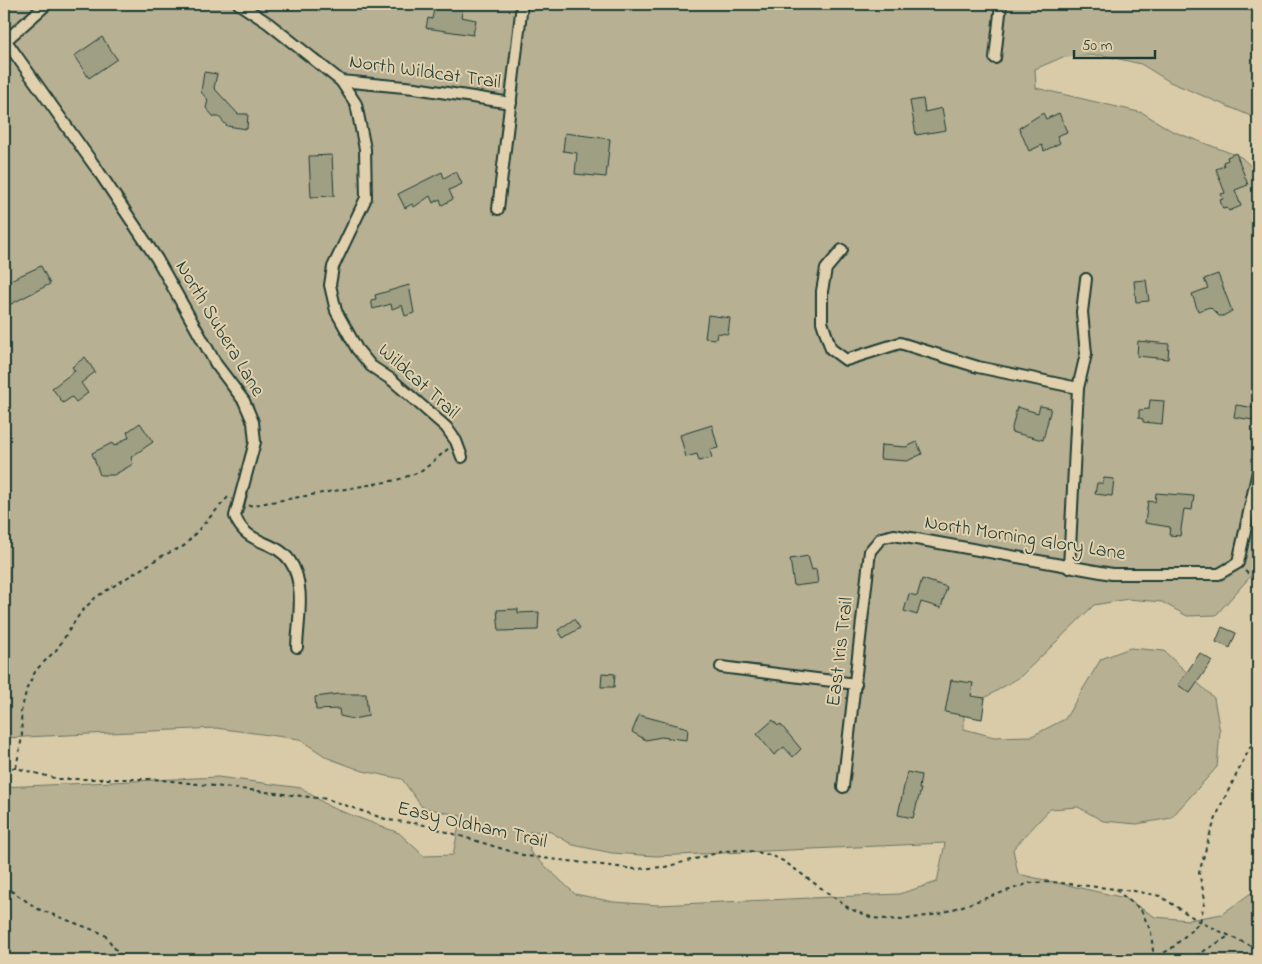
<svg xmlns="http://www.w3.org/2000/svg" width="1262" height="964" font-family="'Indie Flower',sans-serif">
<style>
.green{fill:#b7b093;stroke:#6b7664;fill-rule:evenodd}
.building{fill:#9f9f84;stroke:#1f3d34}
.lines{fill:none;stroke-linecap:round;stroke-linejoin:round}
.minor-casing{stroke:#1f3d34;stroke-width:14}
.path{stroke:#1f3d34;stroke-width:2;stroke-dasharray:4 4;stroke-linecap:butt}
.minor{stroke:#e1d0ad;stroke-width:10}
.labels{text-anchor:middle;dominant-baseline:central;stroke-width:4;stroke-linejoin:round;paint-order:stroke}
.street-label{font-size:20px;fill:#1f3d34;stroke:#e1d0ad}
</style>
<rect width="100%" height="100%" fill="#d9caa8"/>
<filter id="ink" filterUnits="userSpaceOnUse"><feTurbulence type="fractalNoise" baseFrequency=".02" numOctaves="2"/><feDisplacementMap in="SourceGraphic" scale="10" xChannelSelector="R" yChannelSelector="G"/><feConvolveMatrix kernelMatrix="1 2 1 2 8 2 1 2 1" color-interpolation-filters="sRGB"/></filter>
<g filter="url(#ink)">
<path class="green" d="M4,4H1258V119L1170,82L1141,64L1102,55L1063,57L1035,69L1036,88L1143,113L1172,131L1241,157L1258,173L1257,569L1216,615L1187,616L1162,602L1128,599L1094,605L1020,677L964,710V729L994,737L1032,736L1065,719L1101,659L1130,648L1164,651L1214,698L1220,732L1217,767L1171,818L1137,824L1103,821L1078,807L1050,809L1013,849L1018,874L1125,898L1155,917L1189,920L1222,914L1251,893L1258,890V960H4V787L218,777L301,788L330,807L399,833L424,856L453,855L461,816L422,807L402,779L363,771L328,758L299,739L216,728L4,738ZM549,831L573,845L612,853L656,856L945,843L937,882L899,894L658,905L614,902L575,894L530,852L529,832Z"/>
<g class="building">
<polygon points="435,4 464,4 461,17 476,20 473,35 426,28 428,18 432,19"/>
<polygon points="102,37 117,59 89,78 74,56"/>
<polygon points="204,72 217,74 214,88 238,114 248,114 247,129 227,126 219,117 214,117 206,108 208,100 201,92"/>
<polygon points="923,99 925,112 942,108 946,130 916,135 910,101"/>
<polygon points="1043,113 1046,119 1059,113 1067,132 1057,136 1060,143 1044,151 1042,145 1029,151 1019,128"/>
<polygon points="565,133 610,139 606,177 575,174 577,153 563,151"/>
<polygon points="1236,153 1248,185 1235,190 1241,206 1229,211 1227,208 1223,209 1220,200 1223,199 1221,194 1225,193 1216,169 1224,166 1223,162 1228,160 1227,157"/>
<polygon points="332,155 334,196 311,197 309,156"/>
<polygon points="456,171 462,184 449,190 453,199 442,205 440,199 433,203 430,196 414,207 412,204 405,208 398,194 442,172 444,178"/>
<polygon points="41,266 50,284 9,305 4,294 4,283"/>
<polygon points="1218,274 1232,311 1223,316 1219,316 1210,307 1198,311 1192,294 1208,288 1204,279"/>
<polygon points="1146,280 1149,301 1136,302 1134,281"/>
<polygon points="409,285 414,313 405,316 402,305 392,309 391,304 373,309 371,300 376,299 375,295"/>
<polygon points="708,315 730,318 728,334 717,333 716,339 705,338"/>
<polygon points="1138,341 1169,344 1168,359 1137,356"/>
<polygon points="85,357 95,372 81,383 88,393 76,402 72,397 63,403 52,388 75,371 72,367"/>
<polygon points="1150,400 1164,401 1162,424 1143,422 1143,419 1139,418 1139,410 1149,409"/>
<polygon points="1236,405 1255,408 1253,420 1234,417"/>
<polygon points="1040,406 1051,408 1043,440 1011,432 1017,407 1038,413"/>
<polygon points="140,423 153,442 131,457 133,464 114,475 100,475 92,453 112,443 114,446 129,437 127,432"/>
<polygon points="712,425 718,448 710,450 712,458 699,461 697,454 686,457 680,435"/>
<polygon points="917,442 922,454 907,461 880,459 881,445 906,447"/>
<polygon points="1104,478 1114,479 1112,496 1095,494 1097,483 1103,483"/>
<polygon points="1156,493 1194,496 1192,510 1184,509 1180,536 1169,535 1170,527 1145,523 1148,501 1155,502"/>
<polygon points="808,556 812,570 816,569 818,583 794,586 790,559"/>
<polygon points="922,579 947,587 941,608 921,602 917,615 904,611 909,594 917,596"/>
<polygon points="518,609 518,613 539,612 538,630 499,631 497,610"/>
<polygon points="574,619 580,628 563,638 558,630"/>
<polygon points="1222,627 1236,633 1230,648 1216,642"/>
<polygon points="1200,653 1212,661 1190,693 1178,685"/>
<polygon points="602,673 615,674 614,687 601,687"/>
<polygon points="951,680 973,683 971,696 985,698 982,719 945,712"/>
<polygon points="338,694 366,694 368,716 353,719 340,716 339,709 316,710 315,697"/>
<polygon points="639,715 688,728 687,740 661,737 646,740 632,732"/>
<polygon points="773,720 778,726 780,724 801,749 793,757 784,747 774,755 757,734"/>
<polygon points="907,772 921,775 919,789 921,789 913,818 898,815"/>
</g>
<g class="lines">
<defs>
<g id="minor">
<polyline points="239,4 268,23 341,81 415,88 511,103"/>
<path d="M6,41L99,172L157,259L216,364L244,401L253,422L255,442L235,516C246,546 275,539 290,561C306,584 298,621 297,647"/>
<polyline points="4,42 47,4"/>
<polyline points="995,58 1001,4"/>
<polyline points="341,81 356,104 365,149 366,198 333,267 330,285 336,311 357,349 371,366 392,380 446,427 456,441 462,457"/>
<polyline points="498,209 522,4"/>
<polyline points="842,250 826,269 822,291 822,322 831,349 846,360 900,343 978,367 1078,388"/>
<polyline points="1069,568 1078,388 1086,354 1082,312 1086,279"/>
<polyline points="721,667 856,684"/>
<polyline points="843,787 870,551 881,538 894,535 1112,574 1219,574 1238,563 1258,471"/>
</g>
</defs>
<use href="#minor" class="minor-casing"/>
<g class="path">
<polyline points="248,506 397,480 422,471 449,448"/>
<polyline points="1245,571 1258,582"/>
<polyline points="4,767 16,768 58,779 154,779 327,799 388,820 421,824 526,856 635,869 665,867 725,851 744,850 771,855 785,862 850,909 873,918 901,920 939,914 1030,883 1052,882 1134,891 1160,896 1200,922 1258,949"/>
<polyline points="16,768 22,737 21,712 27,688 36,670 57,649 81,612 96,597 162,556 184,546 229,496"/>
<polyline points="4,886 38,909 104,934 120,955 131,960"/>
<polyline points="1116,890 1141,910 1151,932 1154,960"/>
<polyline points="243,960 252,956 283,960"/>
<polyline points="1150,960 1171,949 1200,922 1205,899 1199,873 1210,834 1221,805 1258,732"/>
<polyline points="1189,960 1229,936"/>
</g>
<use href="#minor" class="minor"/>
</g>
</g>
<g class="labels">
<g class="street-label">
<text transform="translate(425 73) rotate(8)">North Wildcat Trail</text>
<text transform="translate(219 329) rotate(59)">North Subera Lane</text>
<text transform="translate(418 382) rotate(42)">Wildcat Trail</text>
<text transform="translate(1025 539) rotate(9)">North Morning Glory Lane</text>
<text transform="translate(841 652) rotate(-83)">East Iris Trail</text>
<text transform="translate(472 826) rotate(13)">Easy Oldham Trail</text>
</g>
</g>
<rect width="1262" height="964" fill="none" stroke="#e1d0ad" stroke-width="20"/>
<rect x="10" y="10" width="1242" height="944" fill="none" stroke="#1f3d34" stroke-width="2" filter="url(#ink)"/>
<path d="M1074 50v8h81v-8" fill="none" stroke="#1f3d34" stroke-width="2.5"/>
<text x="1082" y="50" font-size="15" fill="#1f3d34" stroke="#e1d0ad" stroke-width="4" paint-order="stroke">50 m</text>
</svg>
